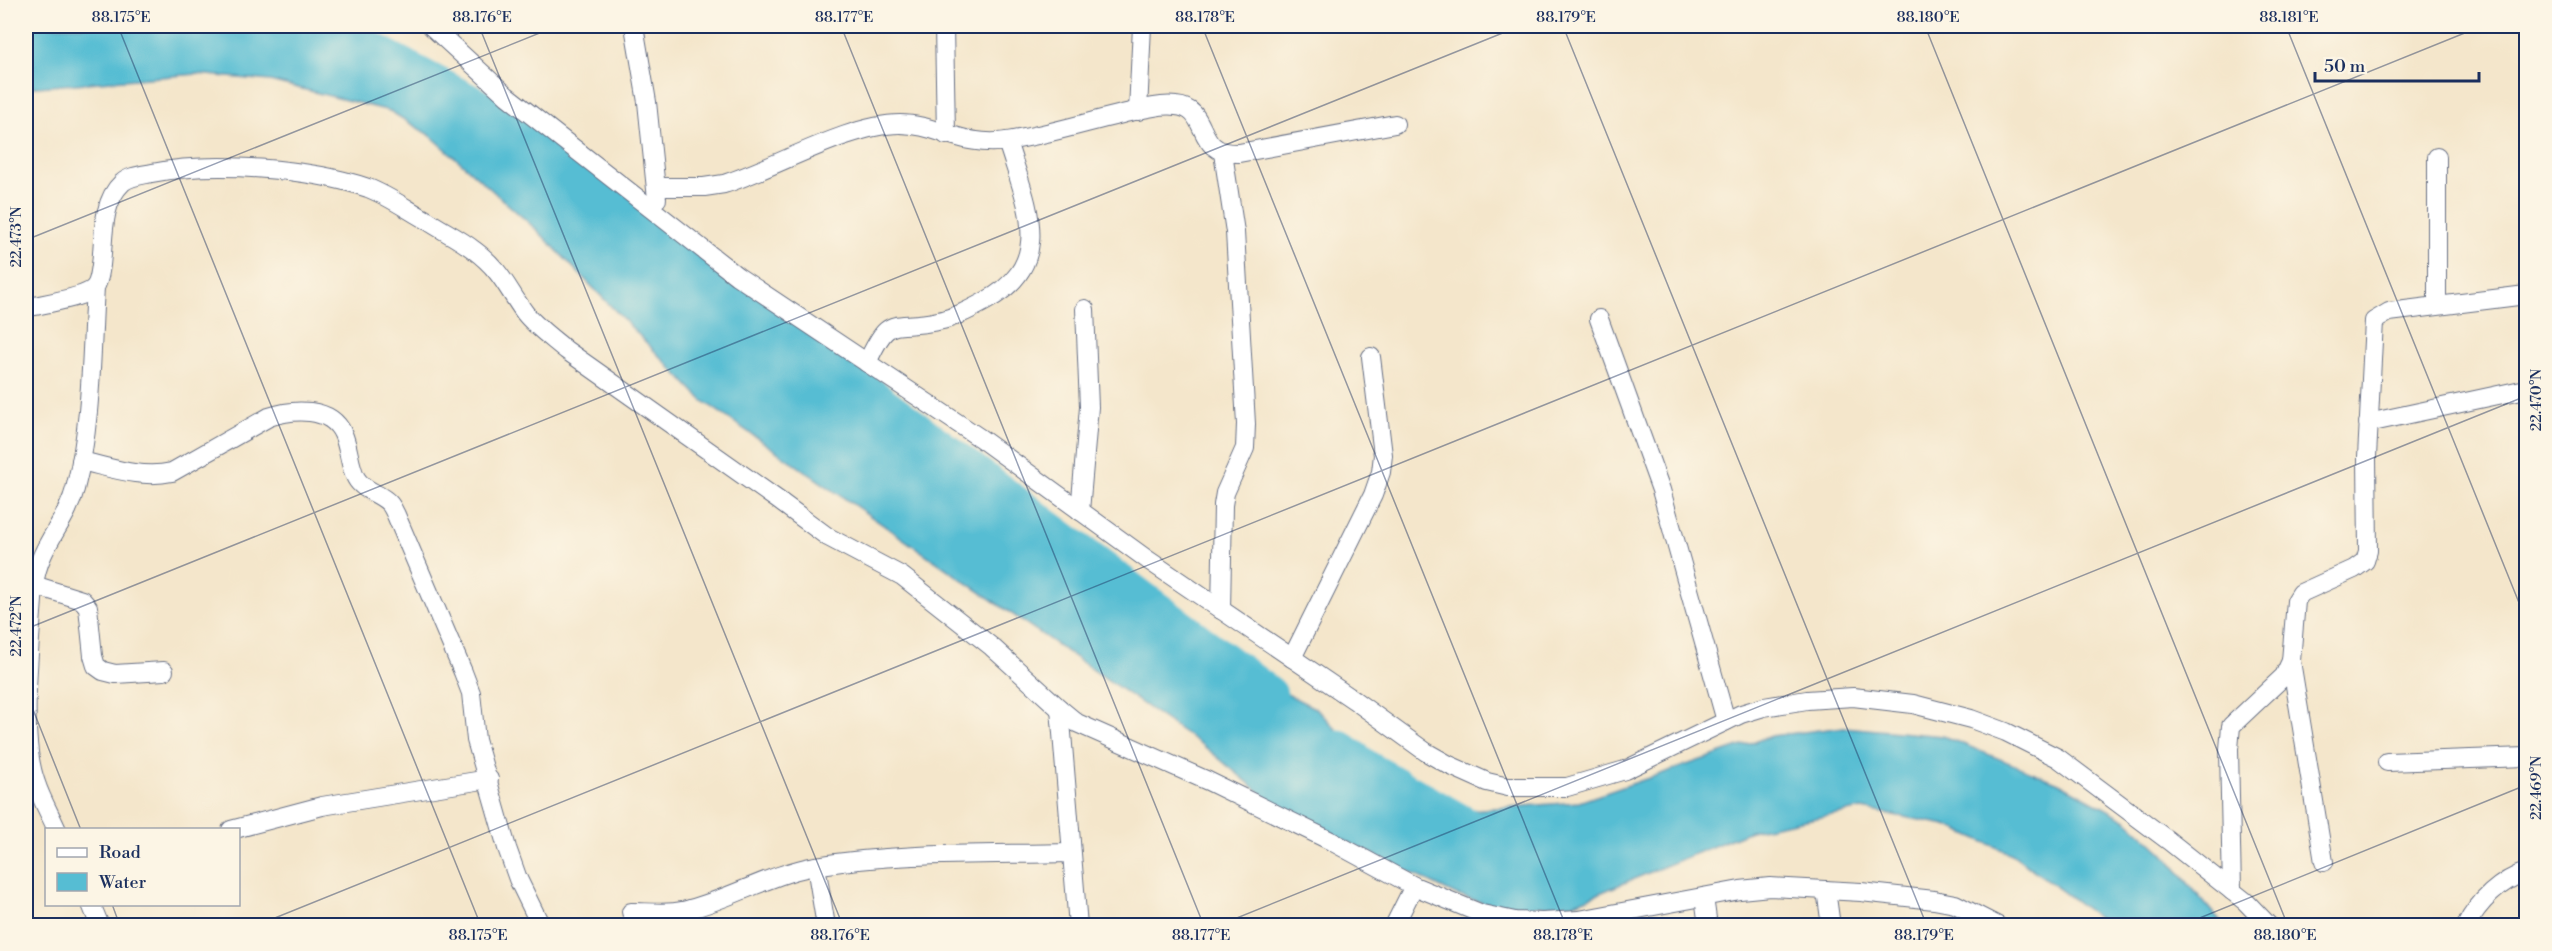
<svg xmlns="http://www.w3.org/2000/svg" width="2552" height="951" font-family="'Libre Bodoni',serif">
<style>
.water{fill:#56bdd3;stroke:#387698;stroke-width:1.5}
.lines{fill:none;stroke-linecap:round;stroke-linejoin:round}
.river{stroke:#56bdd3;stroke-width:39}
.minor-casing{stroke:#676f84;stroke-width:20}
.minor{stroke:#fff;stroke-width:18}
.ticks{fill:none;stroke:#1b2f5e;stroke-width:1.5;stroke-opacity:0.45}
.neatline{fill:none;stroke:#1b2f5e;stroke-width:2}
.ticks-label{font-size:15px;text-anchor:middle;fill:#1b2f5e}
</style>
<rect width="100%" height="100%" fill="#fcf5e5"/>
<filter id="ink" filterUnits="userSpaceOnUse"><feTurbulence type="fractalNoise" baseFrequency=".0167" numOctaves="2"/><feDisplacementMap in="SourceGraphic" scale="12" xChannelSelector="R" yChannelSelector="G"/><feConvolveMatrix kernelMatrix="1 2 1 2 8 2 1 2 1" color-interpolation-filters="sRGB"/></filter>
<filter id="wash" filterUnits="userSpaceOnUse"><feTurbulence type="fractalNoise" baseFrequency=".008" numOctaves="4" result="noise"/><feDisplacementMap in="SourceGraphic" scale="24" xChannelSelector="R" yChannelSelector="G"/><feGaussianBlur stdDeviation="1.35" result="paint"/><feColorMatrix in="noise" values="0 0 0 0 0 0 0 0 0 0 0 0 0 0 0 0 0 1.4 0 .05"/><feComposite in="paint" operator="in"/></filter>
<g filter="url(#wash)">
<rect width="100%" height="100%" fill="#f4e6cb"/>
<polygon class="water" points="26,26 351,26 356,28 1205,653 1317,709 1404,801 1455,811 1579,802 1771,736 1844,727 1943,736 2059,783 2127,820 2163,853 2223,925 2108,925 2012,854 1946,825 1862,809 1750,831 1573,904 1502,908 1456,895 1279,808 1205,747 702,400 538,231 431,136 390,111 270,81 197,74 26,88"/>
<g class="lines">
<g class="river">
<polyline points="324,26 508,124 1268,695"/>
<polyline points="1339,749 1365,769 1475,832"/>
</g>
</g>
</g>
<g filter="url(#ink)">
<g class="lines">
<defs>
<g id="minor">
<polyline points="431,26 507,96 737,276 980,438 1148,560 1354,700 1426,752 1449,765 1487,782 1508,787 1567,787 1625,770 1741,714 1764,707 1807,700 1853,697 1913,704 1971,719 2006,732 2058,758 2169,841 2246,902 2269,926"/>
<polyline points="634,26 647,102 657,199"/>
<polyline points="944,26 946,135"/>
<polyline points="1138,111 1142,26"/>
<polyline points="2437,157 2437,305"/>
<path d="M656,187H704L724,184C775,168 849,124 900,124C936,124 965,148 1007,141C1046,135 1084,123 1122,114C1139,110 1159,104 1176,106C1212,109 1192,155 1239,153L1395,124"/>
<path d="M26,308C40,304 86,298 95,287C99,282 100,272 101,265C104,240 101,202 122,183C129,176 142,175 152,173C211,161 310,168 368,188C389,196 408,210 428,221C443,231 460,239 474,250C502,271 506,287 525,313C536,327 552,338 566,350L778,500L828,537L902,576L992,647L1060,709L1077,723L1208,781L1331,841L1414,886L1482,914L1515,921L1542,922L1579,920L1740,890L1770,887L1861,892L1934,900L1955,904L1998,926"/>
<polyline points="1599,319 1661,490 1726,721"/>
<path d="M867,363C890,312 891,331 938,321C954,318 969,310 984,302C1058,263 1026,204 1007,141"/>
<polyline points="2368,423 2526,389"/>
<path d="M81,461C112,468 141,479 172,472L269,417C292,409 331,406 343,434C349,447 349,465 356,478C363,491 380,493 389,503C392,506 394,511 396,515L463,672L471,693L476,740L507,848L518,879L538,920"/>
<polyline points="1080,511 1089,407 1085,309"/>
<polyline points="34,585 82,600 88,607 93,656 96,666 103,671 115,674 164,671"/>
<polyline points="1221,610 1223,505 1225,493 1245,448 1246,424 1235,232 1223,153"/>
<polyline points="1292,658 1373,495 1381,472 1383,455 1371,357"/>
<polyline points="2291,661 2324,862"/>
<polyline points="1060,709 1078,926"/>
<polyline points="2387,762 2526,757"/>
<path d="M57,830C50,814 41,799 36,783C18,734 31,639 34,585C39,545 66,524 75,489C92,424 91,354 95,287"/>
<polyline points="231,830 322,806 489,779"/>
<polyline points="816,866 826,926"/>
<polyline points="1826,890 1831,926"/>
<polyline points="2232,891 2229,749 2231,726 2284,676 2291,661 2296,601 2301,593 2354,569 2365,561 2368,551 2367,457 2374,321 2389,312 2526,295"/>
<polyline points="1704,897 1708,926"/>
<polyline points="91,904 100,926"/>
<path d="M631,912C650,912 671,915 690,909C732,898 771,874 815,866C899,852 986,855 1070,853"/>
<polyline points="1394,926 1414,886"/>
<path d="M2466,926C2478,902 2501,880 2526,872"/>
</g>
</defs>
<use href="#minor" class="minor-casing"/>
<use href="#minor" class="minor"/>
</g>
</g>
<path class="ticks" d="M118,26L481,926M479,26L843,926M841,26L1204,926M1202,26L1566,926M1563,26L1927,926M1925,26L2288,926M2286,26L2526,620M26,240L557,26M26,629L1520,26M26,692L81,830M112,904L120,926M255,926L2482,26M1217,926L2526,396M2180,926L2526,785"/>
<rect width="2552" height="951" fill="none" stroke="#fcf5e5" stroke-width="66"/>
<rect x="45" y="828" width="195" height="78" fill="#fcf5e5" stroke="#a2a6af" stroke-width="1.5"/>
<rect x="57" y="848" width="30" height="9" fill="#ffffff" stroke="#a2a6af" stroke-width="1.5"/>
<text x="99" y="858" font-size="18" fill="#1b2f5e">Road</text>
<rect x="57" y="873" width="30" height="18" fill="#56bdd3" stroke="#a2a6af" stroke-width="1.5"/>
<text x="99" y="888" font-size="18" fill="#1b2f5e">Water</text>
<path d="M2315 72v9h164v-9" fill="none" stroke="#1b2f5e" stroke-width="3"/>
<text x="2324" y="72" font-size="18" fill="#1b2f5e" stroke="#fcf5e5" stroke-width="4.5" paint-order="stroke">50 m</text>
<rect x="33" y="33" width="2486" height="885" class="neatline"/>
<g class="ticks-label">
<text x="121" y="22">88.175°E</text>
<text x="482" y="22">88.176°E</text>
<text x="844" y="22">88.177°E</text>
<text x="1205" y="22">88.178°E</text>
<text x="1566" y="22">88.179°E</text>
<text x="1928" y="22">88.180°E</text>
<text x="2289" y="22">88.181°E</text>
<text transform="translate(16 237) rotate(-90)" y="5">22.473°N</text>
<text transform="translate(2536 400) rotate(-90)" y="5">22.470°N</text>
<text transform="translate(16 626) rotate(-90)" y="5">22.472°N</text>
<text transform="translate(2536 788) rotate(-90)" y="5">22.469°N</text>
<text x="478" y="940">88.175°E</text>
<text x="840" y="940">88.176°E</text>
<text x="1201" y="940">88.177°E</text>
<text x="1563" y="940">88.178°E</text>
<text x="1924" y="940">88.179°E</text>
<text x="2285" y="940">88.180°E</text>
</g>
</svg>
